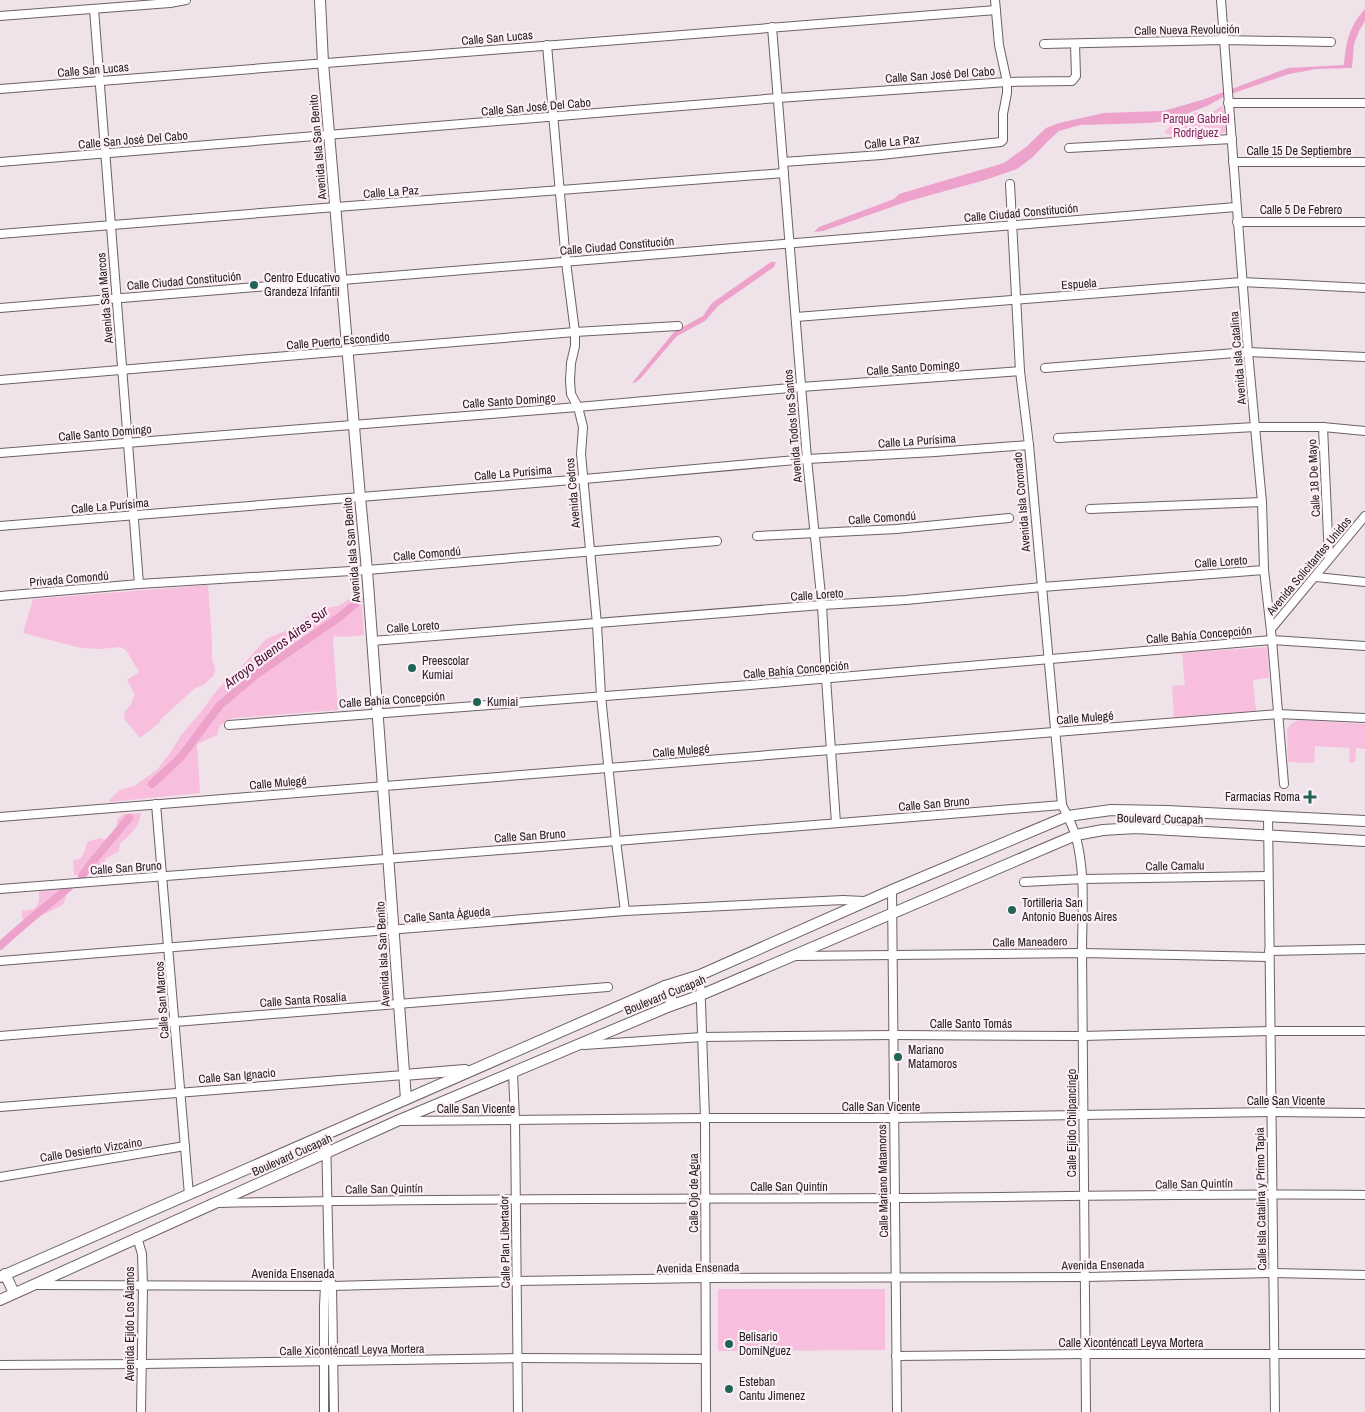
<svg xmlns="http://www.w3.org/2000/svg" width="1365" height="1412" font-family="'Archivo Narrow',sans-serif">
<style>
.green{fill:#f8bedd}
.water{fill:#eda2cc}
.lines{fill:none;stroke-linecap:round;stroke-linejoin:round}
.canal{stroke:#eda2cc;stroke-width:8}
.minor-casing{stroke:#6d6167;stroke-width:10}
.major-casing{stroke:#6d6167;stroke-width:12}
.minor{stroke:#fff;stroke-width:8}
.major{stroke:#fff;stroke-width:10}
.poi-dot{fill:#206455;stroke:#fdeff6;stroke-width:2}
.labels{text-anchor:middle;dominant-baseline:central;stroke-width:4.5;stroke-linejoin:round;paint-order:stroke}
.street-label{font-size:12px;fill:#262124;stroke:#fdeff6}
.park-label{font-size:12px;fill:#802a60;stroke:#fdeff6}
.poi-label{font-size:12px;fill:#262124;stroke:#fdeff6;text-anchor:start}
.water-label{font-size:14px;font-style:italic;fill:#4b0a35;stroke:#fdeff6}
</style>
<rect width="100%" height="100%" fill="#f0e2e9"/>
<g class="green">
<polygon points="1223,105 1226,132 1198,140 1164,133 1176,119 1198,112 1206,116"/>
<polygon points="208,585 212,640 212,661 214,664 215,670 214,675 205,684 194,689 161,719 159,723 140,738 125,720 124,713 131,704 135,694 127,680 139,672 126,650 120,647 100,649 81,648 23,633 33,599"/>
<polygon points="361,592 364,635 345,637 334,636 333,640 338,710 233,718 220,725 217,735 197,744 200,793 110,802 110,799 120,790 134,786 157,770 170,753 182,734 200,713 217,690 243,665 266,639 295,627 315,610 338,606"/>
<polygon points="1267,647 1269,678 1253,680 1256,711 1174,717 1172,686 1185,685 1182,653"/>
<polygon points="1298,720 1365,724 1365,749 1356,748 1355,762 1349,762 1350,748 1315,746 1314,763 1288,762 1287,729 1292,723"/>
<path d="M141,813C139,827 131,835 120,843L119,851L105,859V873L74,875L73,860L80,859L84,853L87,842L100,838L105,840L117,827V820L123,814Z"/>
<polygon points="69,889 63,905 34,919 22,919 22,911 35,909 39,901 39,891"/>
<polygon points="718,1289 885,1289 885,1350 718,1351"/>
</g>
<g class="water">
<path d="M1365,9V21L1359,31L1354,44L1352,68L1316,69L1289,74L1225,96L1207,106L1168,121L1149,123L1080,125L1059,131L1046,143L1033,157L1017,169L985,180L909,201L823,231L814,232L819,227L894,199L899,194L1004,163L1026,147L1046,128L1059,123L1104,113L1163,111L1202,100L1288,68L1344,65C1346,41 1349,27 1365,9Z"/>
<polygon points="771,262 776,262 774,267 718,306 705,321 677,336 640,379 636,382 632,383 674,332 703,316 712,303"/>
</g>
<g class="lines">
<g class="canal">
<polyline points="152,784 181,757 220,705 257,674 338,618 359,601"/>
<polyline points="82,876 93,861 129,818"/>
<path d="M0,946C22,925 46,907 69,887"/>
</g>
<defs>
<g id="minor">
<polyline points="1221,0 1248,352 1262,502 1264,570 1272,640 1284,784"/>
<polyline points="94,9 139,584"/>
<polyline points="0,16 170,3 186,0"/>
<polyline points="772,27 807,459 822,605 826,678 836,823"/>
<polyline points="1044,44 1224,40 1331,42"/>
<polyline points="547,45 566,262 575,332 575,346 571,363 570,381 571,394 578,407 583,427 581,454 597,624 601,696 616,841 625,911"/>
<polyline points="0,89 996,10"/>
<polyline points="1228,103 1365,103"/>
<polyline points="1069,148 1232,139"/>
<polyline points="0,162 778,98 1007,82 1072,81 1076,76 1075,44"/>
<polyline points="783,162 881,155 1001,142 1003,140 1003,114 1007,93 1007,82 999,45 995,0"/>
<polyline points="1233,162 1365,162"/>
<path d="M1010,184L1020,371L1029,445L1062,805C1067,815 1073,826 1076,837C1086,875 1082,914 1082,953L1086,1412"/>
<polyline points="1237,222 1365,222"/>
<polyline points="0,234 336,207 784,173"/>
<polyline points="0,308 1236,207"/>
<polyline points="796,317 1242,282 1365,288"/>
<polyline points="1045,368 1248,352 1365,357"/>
<polyline points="0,380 575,332 678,326"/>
<polyline points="1323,427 1329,558"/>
<polyline points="1058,438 1255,427 1323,427 1365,431"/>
<polyline points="0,453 578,407 801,387 1020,371"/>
<polyline points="1090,509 1262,502"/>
<polyline points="0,526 584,479 807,459 935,452 1029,445"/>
<polyline points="757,536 896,529 1009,518"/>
<polyline points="1316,577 1365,582"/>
<polyline points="0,596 139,584 367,570 717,541"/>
<polyline points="1271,629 1365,516"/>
<polyline points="372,641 822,605 906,600 1042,587 1264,570"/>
<polyline points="229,725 749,685 1272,640 1365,646"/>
<polyline points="156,804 189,1195"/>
<polyline points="1268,816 1275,1412"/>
<polyline points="0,817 1278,714 1365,718"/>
<polyline points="1024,882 1083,879 1268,876"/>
<polyline points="0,889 616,841 1062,805"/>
<polyline points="892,890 897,1412"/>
<polyline points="1269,951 1365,949"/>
<polyline points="795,956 1082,953 1269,957"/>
<polyline points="0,961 625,911 843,900 864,901"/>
<polyline points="700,975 705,1118 706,1412"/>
<path d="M0,1036C203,1018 406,1004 608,987"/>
<polyline points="584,1045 702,1037 893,1035 1083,1036 1270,1031 1365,1031"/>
<polyline points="513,1073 515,1120 518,1412"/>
<polyline points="0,1107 404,1075"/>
<polyline points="400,1121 705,1118 894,1118 1271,1112 1365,1113"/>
<polyline points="326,1134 329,1274 332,1286 334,1412"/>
<polyline points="0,1177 185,1146"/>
<path d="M218,1203C445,1198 672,1199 898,1198C1054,1197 1209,1193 1365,1195"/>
<polyline points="137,1237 142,1254 143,1285 141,1412"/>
<polyline points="36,1285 332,1286 517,1281 706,1278 1085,1277 1273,1273 1365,1275"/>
<polyline points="896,1356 1085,1354 1365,1354"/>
<polyline points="0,1365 142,1364 518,1358 705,1359"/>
<polyline points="324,1412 324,1306 325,1286 326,1282"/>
</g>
<g id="major">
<polyline points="320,0 323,63 360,497 367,570 406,1099"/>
<path d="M665,986C671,993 673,998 670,1006"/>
<polyline points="404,1075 465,1070"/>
<polyline points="5,1274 14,1293"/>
<polyline points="0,1277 665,986 700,975 892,890 1068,816 1111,810 1167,811 1365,821"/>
<polyline points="0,1300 397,1121 670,1006 701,995 1076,835 1103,830 1136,828 1365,841"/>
</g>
</defs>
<use href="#minor" class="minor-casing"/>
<use href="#major" class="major-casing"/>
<use href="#minor" class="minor"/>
<use href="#major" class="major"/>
</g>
<g class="poi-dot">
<circle cx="254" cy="285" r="5"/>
<circle cx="412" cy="668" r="5"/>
<circle cx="477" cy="702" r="5"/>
<path d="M1307.5 789.5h5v5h5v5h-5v5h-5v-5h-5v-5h5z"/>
<circle cx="1012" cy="910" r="5"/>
<circle cx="898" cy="1057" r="5"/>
<circle cx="729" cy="1344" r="5"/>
<circle cx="729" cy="1389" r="5"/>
</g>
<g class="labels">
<g class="street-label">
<text transform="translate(1187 30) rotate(-1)">Calle Nueva Revolución</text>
<text transform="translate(497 38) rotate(-5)">Calle San Lucas</text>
<text transform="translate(93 70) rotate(-5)">Calle San Lucas</text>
<text transform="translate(940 75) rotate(-4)">Calle San José Del Cabo</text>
<text transform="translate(536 107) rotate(-5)">Calle San José Del Cabo</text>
<text transform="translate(133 140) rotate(-5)">Calle San José Del Cabo</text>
<text transform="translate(892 142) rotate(-6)">Calle La Paz</text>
<text transform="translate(318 147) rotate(-95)">Avenida Isla San Benito</text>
<text x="1299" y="151">Calle 15 De Septiembre</text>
<text transform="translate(391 192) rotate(-4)">Calle La Paz</text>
<text x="1301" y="210">Calle 5 De Febrero</text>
<text transform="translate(1021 213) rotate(-5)">Calle Ciudad Constitución</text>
<text transform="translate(617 246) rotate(-5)">Calle Ciudad Constitución</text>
<text transform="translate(184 281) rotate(-5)">Calle Ciudad Constitución</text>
<text transform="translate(1079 284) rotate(-4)">Espuela</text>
<text transform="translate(105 298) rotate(-95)">Avenida San Marcos</text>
<text transform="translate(338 341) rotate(-5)">Calle Puerto Escondido</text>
<text transform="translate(1238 358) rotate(-95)">Avenida Isla Catalina</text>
<text transform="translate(913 368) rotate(-4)">Calle Santo Domingo</text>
<text transform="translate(509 401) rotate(-4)">Calle Santo Domingo</text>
<text transform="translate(793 426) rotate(-95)">Avenida Todos los Santos</text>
<text transform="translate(105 433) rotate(-5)">Calle Santo Domingo</text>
<text transform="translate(917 441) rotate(-4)">Calle La Purísima</text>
<text transform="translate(513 473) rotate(-5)">Calle La Purísima</text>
<text transform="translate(1314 478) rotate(-93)">Calle 18 De Mayo</text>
<text transform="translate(573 493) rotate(-95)">Avenida Cedros</text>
<text transform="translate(1022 502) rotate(-95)">Avenida Isla Coronado</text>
<text transform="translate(110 506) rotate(-5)">Calle La Purísima</text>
<text transform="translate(882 518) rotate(-4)">Calle Comondú</text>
<text transform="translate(352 550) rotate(-95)">Avenida Isla San Benito</text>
<text transform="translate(427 554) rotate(-5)">Calle Comondú</text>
<text transform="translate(1221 562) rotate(-4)">Calle Loreto</text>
<text transform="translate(1309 566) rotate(-50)">Avenida Solicitantes Unidos</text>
<text transform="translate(69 579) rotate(-5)">Privada Comondú</text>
<text transform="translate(817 595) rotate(-4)">Calle Loreto</text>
<text transform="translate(413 627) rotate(-4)">Calle Loreto</text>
<text transform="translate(1199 635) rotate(-5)">Calle Bahía Concepción</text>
<text transform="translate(796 670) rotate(-5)">Calle Bahía Concepción</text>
<text transform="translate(392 700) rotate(-4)">Calle Bahía Concepción</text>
<text transform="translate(1085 718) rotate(-5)">Calle Mulegé</text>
<text transform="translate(681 751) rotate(-5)">Calle Mulegé</text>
<text transform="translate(278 783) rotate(-5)">Calle Mulegé</text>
<text transform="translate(934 804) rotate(-5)">Calle San Bruno</text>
<text transform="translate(1160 819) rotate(1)">Boulevard Cucapah</text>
<text transform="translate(530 836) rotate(-4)">Calle San Bruno</text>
<text transform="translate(1175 866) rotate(-1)">Calle Camalu</text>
<text transform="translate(126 868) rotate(-4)">Calle San Bruno</text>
<text transform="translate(447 915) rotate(-5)">Calle Santa Águeda</text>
<text transform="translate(1030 942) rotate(-1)">Calle Maneadero</text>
<text transform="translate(383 954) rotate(-93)">Avenida Isla San Benito</text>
<text transform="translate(665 995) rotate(-22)">Boulevard Cucapah</text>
<text transform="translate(162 1000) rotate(-94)">Calle San Marcos</text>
<text transform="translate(303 1000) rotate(-4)">Calle Santa Rosalía</text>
<text x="971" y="1024">Calle Santo Tomás</text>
<text transform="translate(237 1076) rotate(-5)">Calle San Ignacio</text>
<text x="1286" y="1101">Calle San Vicente</text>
<text x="881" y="1107">Calle San Vicente</text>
<text x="476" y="1109">Calle San Vicente</text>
<text transform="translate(1072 1123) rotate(-90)">Calle Ejido Chilpancingo</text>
<text transform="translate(91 1150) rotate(-9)">Calle Desierto Vizcaíno</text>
<text transform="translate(292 1155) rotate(-24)">Boulevard Cucapah</text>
<text transform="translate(883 1181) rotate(-91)">Calle Mariano Matamoros</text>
<text transform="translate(1194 1184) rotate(-1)">Calle San Quintín</text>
<text x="789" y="1187">Calle San Quintín</text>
<text transform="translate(384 1189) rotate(-1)">Calle San Quintín</text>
<text transform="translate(694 1193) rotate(-90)">Calle Ojo de Agua</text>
<text transform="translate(1261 1199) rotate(-91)">Calle Isla Catalina y Primo Tapia</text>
<text transform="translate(505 1242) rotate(-91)">Calle Plan Libertador</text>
<text transform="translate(1103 1265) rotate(-1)">Avenida Ensenada</text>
<text transform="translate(698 1268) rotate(-1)">Avenida Ensenada</text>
<text x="293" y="1274">Avenida Ensenada</text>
<text transform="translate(130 1324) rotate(-90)">Avenida Ejido Los Álamos</text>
<text x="1131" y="1343">Calle Xiconténcatl Leyva Mortera</text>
<text transform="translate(352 1350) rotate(-1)">Calle Xiconténcatl Leyva Mortera</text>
</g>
<g class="park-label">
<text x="1196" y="119">Parque Gabriel<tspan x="1196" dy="14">Rodriguez</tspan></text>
</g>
<g class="poi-label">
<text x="264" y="278">Centro Educativo<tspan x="264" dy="14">Grandeza Infantil</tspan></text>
<text x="422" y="661">Preescolar<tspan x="422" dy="14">Kumiai</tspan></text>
<text x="487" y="702">Kumiai</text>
<text x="1300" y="797" text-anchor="end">Farmacias Roma</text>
<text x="1022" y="903">Tortilleria San<tspan x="1022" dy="14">Antonio Buenos Aires</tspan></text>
<text x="908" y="1050">Mariano<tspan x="908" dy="14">Matamoros</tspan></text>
<text x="739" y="1337">Belisario<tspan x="739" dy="14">DomiNguez</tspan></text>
<text x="739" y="1382">Esteban<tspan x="739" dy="14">Cantu Jimenez</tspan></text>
</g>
<g class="water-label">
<text transform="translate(276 647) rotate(-37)">Arroyo Buenos Aires Sur</text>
</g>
</g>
</svg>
